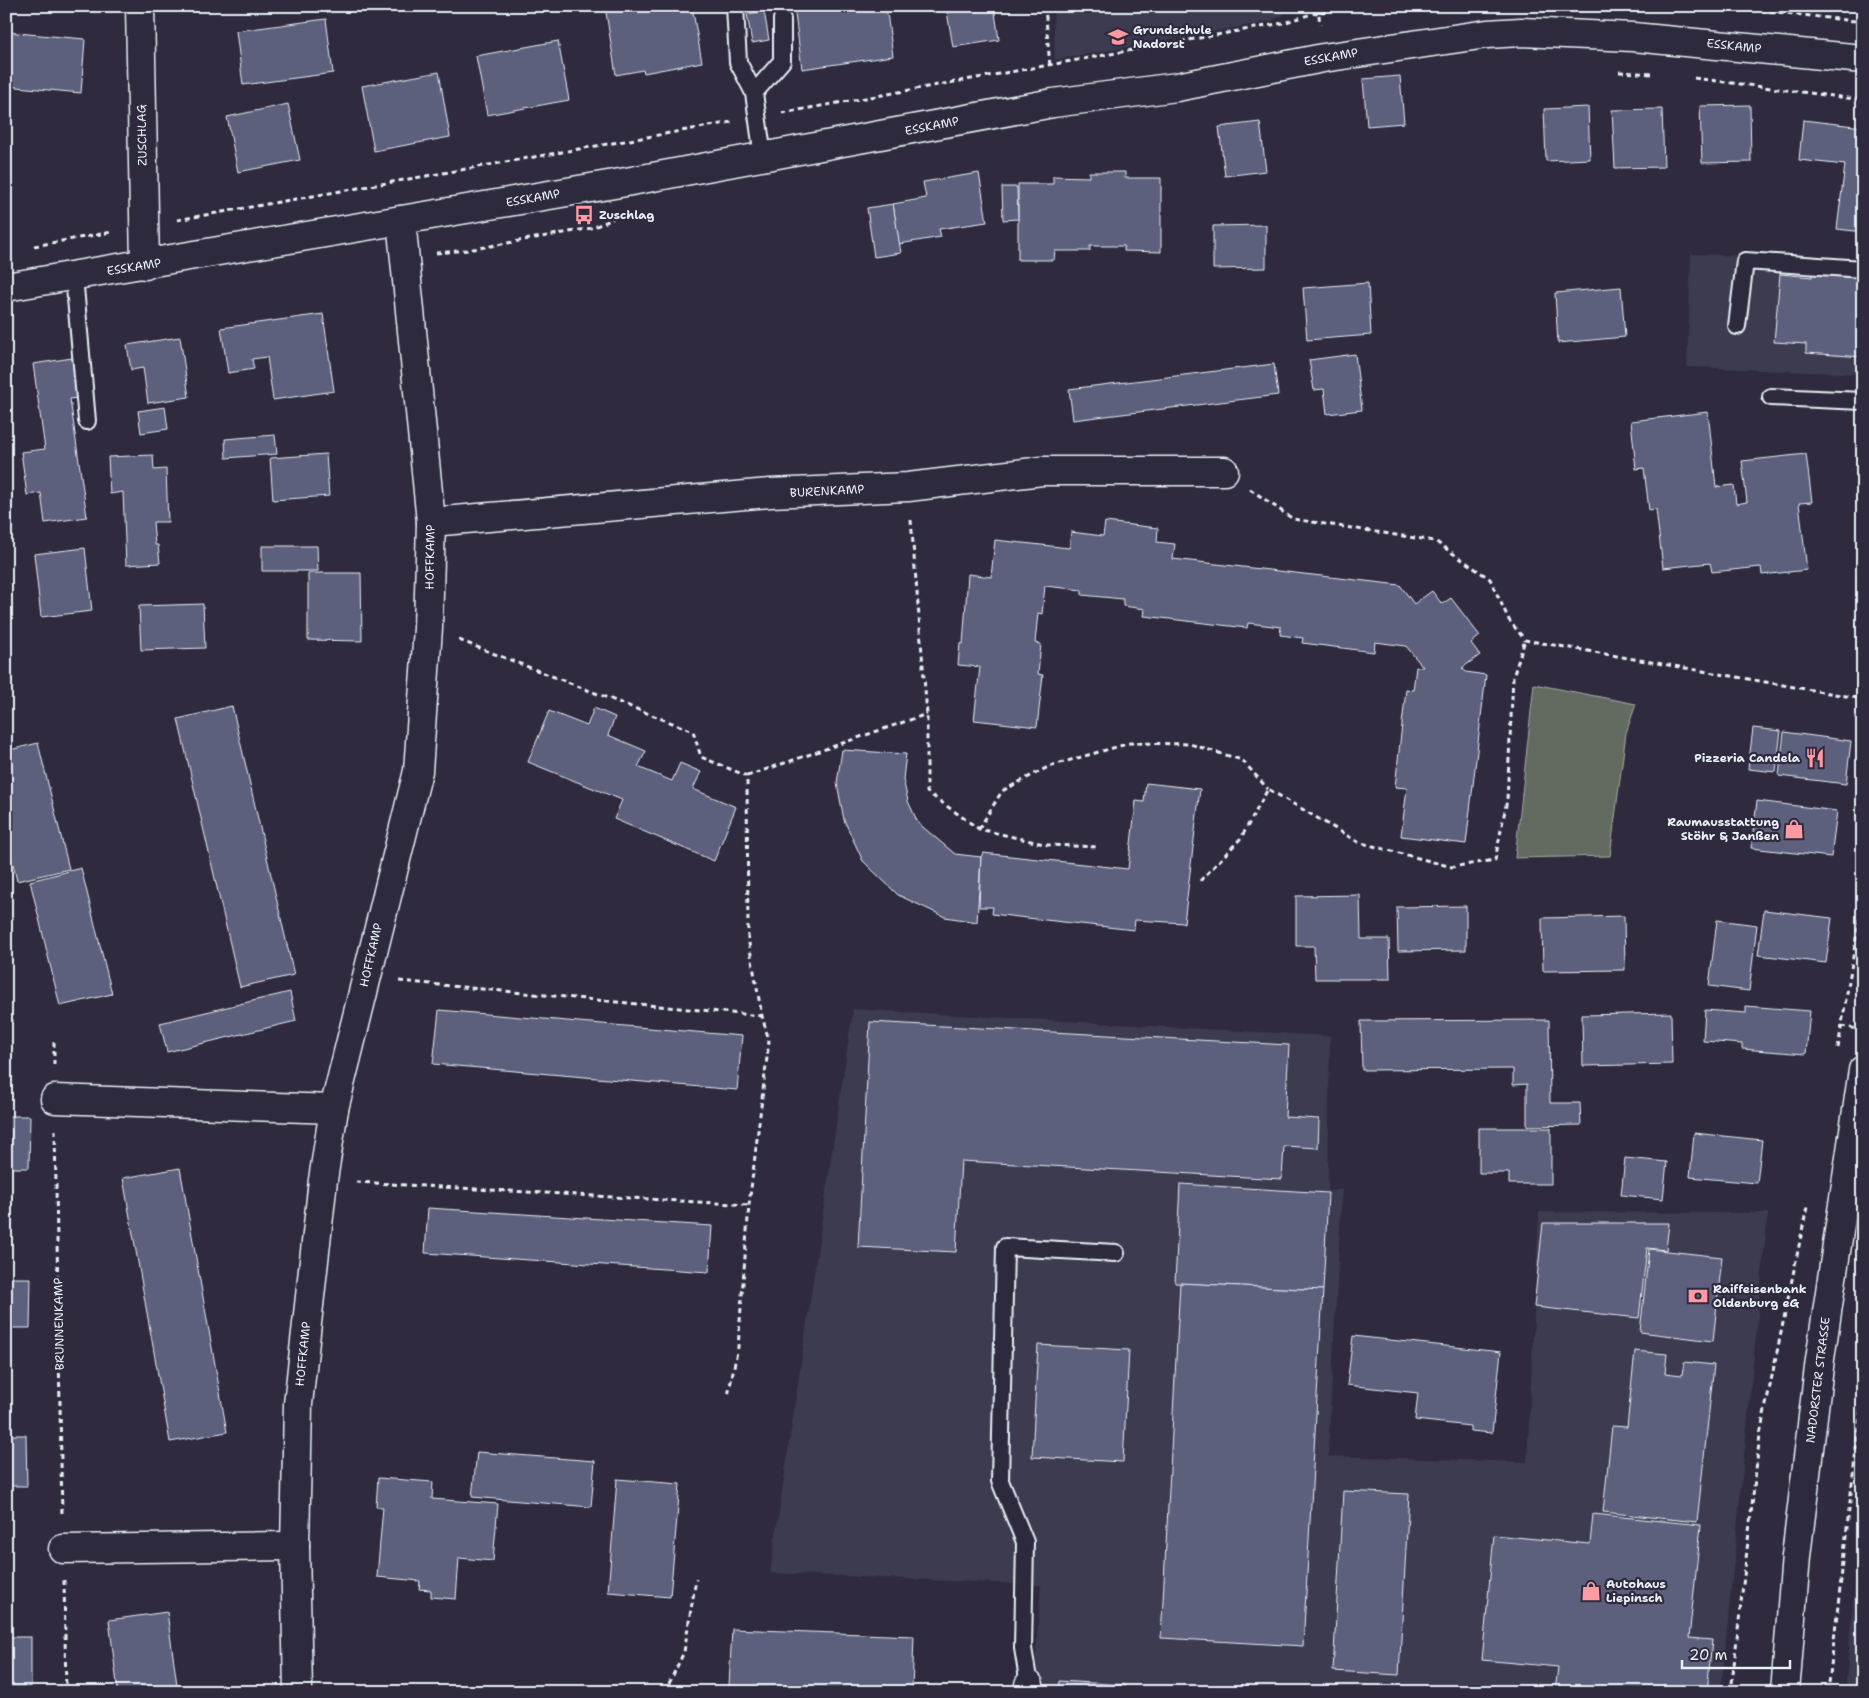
<svg xmlns="http://www.w3.org/2000/svg" width="1869" height="1698" font-family="'Shantell Sans',sans-serif">
<style>
.built{fill:#3d3a50}
.green{fill:#646b5e;stroke:#a6aeab}
.building{fill:#5d607d;stroke:#e8f1f8}
.lines{fill:none;stroke-linecap:round;stroke-linejoin:round}
.service-casing{stroke:#e8f1f8;stroke-width:20}
.minor-casing{stroke:#e8f1f8;stroke-width:31}
.tertiary-casing{stroke:#e8f1f8;stroke-width:31}
.path{stroke:#e8f1f8;stroke-width:3;stroke-dasharray:5 4;stroke-linecap:butt}
.service{stroke:#2f2a3d;stroke-width:16}
.minor{stroke:#2f2a3d;stroke-width:28}
.tertiary{stroke:#2f2a3d;stroke-width:28}
.labels{text-anchor:middle;dominant-baseline:central;stroke-width:4.5;stroke-linejoin:round;paint-order:stroke}
.poi-label{font-size:12px;font-weight:bold;fill:#e8f1f8;stroke:#2f2a3d;text-anchor:start}
.street-label{font-size:12px;fill:#e8f1f8;stroke:#2f2a3d}
</style>
<rect width="100%" height="100%" fill="#2f2a3d"/>
<filter id="ink" filterUnits="userSpaceOnUse"><feTurbulence type="fractalNoise" baseFrequency=".02" numOctaves="2"/><feDisplacementMap in="SourceGraphic" scale="10" xChannelSelector="R" yChannelSelector="G"/><feConvolveMatrix kernelMatrix="1 2 1 2 8 2 1 2 1" color-interpolation-filters="sRGB"/></filter>
<g filter="url(#ink)">
<g class="built">
<polygon points="1053,6 1299,6 1272,21 1055,60"/>
<polygon points="1691,254 1863,260 1863,374 1687,367"/>
<polygon points="853,1009 1330,1036 1328,1192 1342,1189 1328,1456 1527,1462 1539,1212 1768,1213 1721,1692 1033,1692 1041,1585 770,1573"/>
<polygon points="1863,1492 1863,1692 1845,1692"/>
</g>
<polygon class="green" points="1534,684 1636,704 1626,733 1610,856 1515,858"/>
<g class="building">
<polygon points="605,6 652,6 653,11 678,6 692,6 702,62 644,73 643,70 616,75"/>
<polygon points="794,6 886,6 893,56 802,69"/>
<polygon points="946,6 994,6 999,40 953,47"/>
<polygon points="764,11 769,40 752,43 747,14"/>
<polygon points="326,19 333,73 243,85 236,31"/>
<polygon points="6,32 85,39 81,93 6,86"/>
<polygon points="558,41 569,100 487,115 476,56"/>
<polygon points="439,72 450,137 374,151 362,86"/>
<polygon points="1400,76 1404,123 1367,126 1363,79"/>
<polygon points="288,104 300,160 238,172 227,117"/>
<polygon points="1750,105 1751,162 1702,163 1700,106"/>
<polygon points="1588,107 1590,159 1546,161 1544,109"/>
<polygon points="1662,109 1664,167 1615,168 1612,110"/>
<polygon points="1803,120 1863,127 1863,232 1837,229 1845,165 1799,160"/>
<polygon points="1260,122 1266,171 1225,176 1219,127"/>
<polygon points="1089,172 1125,172 1125,178 1161,178 1161,252 1124,251 1124,246 1090,246 1090,251 1055,251 1054,260 1018,260 1018,184 1053,184 1053,176 1089,177"/>
<polygon points="979,173 987,222 939,229 941,237 899,244 893,204 926,198 923,182"/>
<polygon points="1002,187 1017,187 1018,219 1003,220"/>
<polygon points="893,204 901,253 874,257 867,208"/>
<polygon points="1266,225 1266,268 1213,269 1213,226"/>
<polygon points="1812,269 1863,273 1863,357 1806,353 1806,344 1774,342 1780,274 1812,277"/>
<polygon points="1368,283 1371,335 1307,340 1303,288"/>
<polygon points="1621,287 1625,337 1558,343 1555,293"/>
<polygon points="323,314 334,391 273,400 267,357 252,359 254,369 228,373 221,328"/>
<polygon points="180,337 189,397 148,403 143,368 131,370 127,345"/>
<polygon points="1355,354 1362,410 1327,414 1324,389 1314,390 1309,360"/>
<polygon points="72,358 78,398 70,399 87,517 45,523 41,493 27,495 21,452 45,449 33,364"/>
<polygon points="1274,364 1278,395 1073,420 1069,389"/>
<polygon points="165,407 168,429 141,433 138,411"/>
<polygon points="1708,412 1716,487 1734,485 1736,504 1747,502 1742,461 1806,454 1812,502 1799,503 1807,570 1762,575 1761,567 1712,572 1710,563 1663,568 1656,509 1649,510 1644,468 1636,469 1631,421"/>
<polygon points="275,435 277,454 226,458 225,439"/>
<polygon points="326,454 329,496 273,500 270,458"/>
<polygon points="153,455 154,470 166,469 168,522 153,522 155,545 158,545 160,563 126,565 123,492 110,494 108,457"/>
<polygon points="1105,522 1158,528 1157,542 1175,544 1173,559 1400,585 1414,604 1432,591 1442,604 1451,598 1480,636 1471,643 1480,655 1462,668 1466,672 1486,675 1466,844 1401,836 1407,788 1395,787 1406,689 1413,690 1416,667 1423,667 1406,646 1375,642 1374,652 1302,643 1303,638 1280,635 1281,627 1248,623 1247,628 1144,616 1145,609 1123,606 1123,599 1082,595 1082,590 1045,586 1042,614 1038,613 1035,643 1041,644 1038,674 1043,675 1037,727 974,720 980,667 958,665 960,643 963,644 968,574 991,577 995,540 1069,548 1071,532 1103,536"/>
<polygon points="262,546 317,546 318,571 262,571"/>
<polygon points="85,548 92,611 41,617 34,554"/>
<polygon points="308,573 361,573 362,641 308,640"/>
<polygon points="203,604 205,648 141,650 139,606"/>
<polygon points="232,706 294,975 240,987 178,719"/>
<polygon points="594,708 615,717 608,735 646,751 638,767 672,781 680,763 701,772 693,789 736,807 714,861 614,819 622,800 528,762 549,711 587,726"/>
<polygon points="1753,728 1781,731 1776,772 1748,769"/>
<polygon points="1784,732 1851,741 1846,784 1779,776"/>
<polygon points="38,743 69,869 17,881 6,835 6,751"/>
<polygon points="842,750 906,754 903,779 908,801 918,823 955,854 981,857 977,922 945,917 898,895 863,861 844,820 837,783"/>
<polygon points="1146,783 1200,789 1184,923 1135,920 1134,930 992,914 993,907 979,907 981,857 983,853 1128,869 1136,801 1144,802"/>
<polygon points="1757,801 1837,811 1831,857 1751,848"/>
<polygon points="81,868 112,994 60,1006 30,881"/>
<polygon points="1360,895 1361,939 1389,939 1390,979 1315,979 1314,946 1296,946 1296,896"/>
<polygon points="1466,906 1466,950 1398,951 1397,907"/>
<polygon points="1764,910 1832,918 1826,963 1758,955"/>
<polygon points="1624,916 1625,970 1543,971 1542,918"/>
<polygon points="1717,920 1757,925 1749,991 1709,986"/>
<polygon points="290,992 296,1021 167,1052 160,1023"/>
<polygon points="1746,1006 1810,1011 1806,1054 1742,1049 1742,1044 1703,1041 1705,1010 1746,1013"/>
<polygon points="439,1010 742,1036 737,1090 433,1064"/>
<polygon points="1671,1013 1672,1064 1583,1066 1582,1015"/>
<polygon points="1549,1020 1550,1103 1580,1103 1581,1125 1527,1126 1527,1084 1513,1085 1513,1069 1362,1070 1361,1021"/>
<polygon points="870,1022 1289,1045 1285,1117 1319,1119 1318,1148 1284,1146 1282,1179 961,1161 956,1252 858,1247"/>
<polygon points="6,1116 30,1116 29,1168 6,1168"/>
<polygon points="1479,1128 1551,1128 1551,1184 1509,1184 1509,1173 1479,1173"/>
<polygon points="1694,1133 1762,1140 1757,1183 1690,1177"/>
<polygon points="1625,1158 1667,1162 1663,1199 1621,1195"/>
<polygon points="180,1168 227,1432 170,1442 123,1178"/>
<polygon points="1180,1184 1328,1193 1323,1290 1175,1283"/>
<polygon points="428,1208 712,1226 709,1272 425,1253"/>
<polygon points="1543,1223 1669,1223 1666,1250 1647,1248 1639,1318 1534,1307"/>
<polygon points="1649,1249 1722,1257 1713,1341 1640,1332"/>
<polygon points="6,1278 31,1278 30,1328 6,1328"/>
<polygon points="1180,1283 1323,1290 1303,1646 1161,1638"/>
<polygon points="1353,1336 1501,1352 1492,1433 1470,1431 1470,1426 1415,1420 1418,1393 1347,1385"/>
<polygon points="1038,1345 1129,1350 1123,1462 1032,1457"/>
<polygon points="1635,1351 1667,1354 1665,1373 1682,1375 1684,1362 1714,1365 1697,1522 1603,1512 1612,1426 1627,1427"/>
<polygon points="6,1435 26,1435 27,1486 6,1486"/>
<polygon points="477,1452 595,1461 591,1507 472,1497"/>
<polygon points="378,1478 433,1482 432,1499 498,1504 493,1561 459,1558 456,1599 431,1597 431,1590 419,1589 420,1581 377,1577 383,1507 376,1507"/>
<polygon points="617,1479 680,1484 670,1597 608,1592"/>
<polygon points="1343,1491 1409,1494 1399,1675 1333,1671"/>
<polygon points="1593,1514 1701,1525 1689,1638 1712,1640 1707,1692 1555,1692 1558,1667 1482,1660 1494,1535 1590,1544"/>
<polygon points="167,1612 178,1692 118,1692 109,1620"/>
<polygon points="732,1629 914,1636 912,1692 729,1686"/>
<rect x="6" y="1637" width="25" height="50"/>
<polygon points="1059,1681 1125,1685 1125,1692 1059,1692"/>
</g>
<g class="lines">
<defs>
<g id="service">
<polyline points="735,6 738,62 754,93 763,157"/>
<polyline points="754,93 782,61 782,19"/>
<polyline points="74,276 87,421"/>
<polyline points="1737,326 1745,261 1863,269"/>
<polyline points="1771,397 1863,401"/>
<polyline points="1029,1685 1023,1648 1025,1542 1000,1481 1005,1247 1116,1253"/>
</g>
<g id="minor">
<polyline points="140,6 145,265"/>
<polyline points="6,287 626,182 1053,103 1177,87 1323,58 1487,34 1521,32 1633,37 1863,59"/>
<polyline points="431,522 770,493 908,487 1042,471 1224,471"/>
<polyline points="55,1099 334,1109"/>
<polyline points="63,1549 295,1546"/>
<polyline points="298,1692 295,1546 298,1404 323,1180 334,1109 418,771 428,628 431,522 401,220"/>
<polyline points="1029,1692 1029,1685"/>
</g>
<polyline id="tertiary" points="1785,1692 1796,1556 1820,1359 1863,1070"/>
</defs>
<use href="#service" class="service-casing"/>
<use href="#minor" class="minor-casing"/>
<use href="#tertiary" class="tertiary-casing"/>
<g class="path">
<polyline points="1045,6 1050,67"/>
<polyline points="1318,6 1320,25"/>
<polyline points="1725,6 1863,22"/>
<polyline points="1619,72 1653,74"/>
<polyline points="1694,78 1863,100"/>
<polyline points="782,113 1283,23 1318,12 1377,6"/>
<polyline points="177,220 732,122"/>
<polyline points="34,246 112,232"/>
<polyline points="436,253 468,250 592,228 613,219"/>
<polyline points="1250,489 1293,519 1435,541 1490,579 1509,620 1525,640 1863,699"/>
<polyline points="911,520 927,714 927,792 979,829 1048,845 1099,847"/>
<polyline points="459,640 693,731 701,757 747,776 748,938 762,1016 769,1041 749,1205 738,1347 728,1396"/>
<polyline points="747,776 927,714"/>
<polyline points="979,829 1002,791 1050,766 1130,743 1190,744 1242,760 1268,789"/>
<polyline points="1200,881 1241,838 1268,789 1358,842 1452,867 1495,860 1507,800 1513,677 1525,640"/>
<polyline points="399,981 762,1016"/>
<polyline points="1841,1026 1863,1030"/>
<polyline points="54,1042 54,1066"/>
<polyline points="1838,1048 1863,896"/>
<polyline points="55,1130 62,1516"/>
<polyline points="356,1182 749,1205"/>
<polyline points="64,1580 66,1692"/>
<polyline points="665,1692 684,1652 696,1579"/>
<polyline points="1731,1692 1760,1434 1807,1207"/>
<polyline points="1828,1692 1863,1389"/>
</g>
<use href="#service" class="service"/>
<use href="#minor" class="minor"/>
<use href="#tertiary" class="tertiary"/>
</g>
</g>
<defs>
<symbol id="school-bare" viewBox="-9 -9 18 18"><path d="M0-5L7-2L0 1L-7-2ZM-4 1L0 2.5L4 1V4Q0 6-4 4Z" fill="#ff9aa2" stroke="#2f2a3d" stroke-width="2.5" paint-order="stroke"/></symbol>
<symbol id="bus-bare" viewBox="-9 -9 18 18"><path d="M-5-6H5V4H4V6H2V4H-2V6H-4V4H-5ZM-3.5-4V0h7V-4ZM-3.5 1.2v1.5H-2V1.2ZM2 1.2v1.5H3.5V1.2Z" fill="#ff9aa2" stroke="#2f2a3d" stroke-width="2.5" paint-order="stroke"/></symbol>
<symbol id="restaurant-bare" viewBox="-9 -9 18 18"><path d="M-5-6h1v4h1v-4h1v4h1v-4h1v5L-1.5 .5V6h-2V.5L-5-1ZM5-6V6H3V1.5H1.5Q1.5-4 5-6Z" fill="#ff9aa2" stroke="#2f2a3d" stroke-width="2.5" paint-order="stroke"/></symbol>
<symbol id="shop-bare" viewBox="-9 -9 18 18"><path d="M-5-2.5h2.3a2.7 3.5 0 0 1 5.4 0H5L5.5 6h-11ZM-1.5-2.5h3a1.5 2.3 0 0 0-3 0Z" fill="#ff9aa2" stroke="#2f2a3d" stroke-width="2.5" paint-order="stroke"/></symbol>
<symbol id="bank-bare" viewBox="-9 -9 18 18"><path d="M-6-4H6V4H-6ZM0-2.3a2.3 2.3 0 1 0 0 4.6a2.3 2.3 0 1 0 0-4.6Z" fill="#ff9aa2" stroke="#2f2a3d" stroke-width="2.5" paint-order="stroke"/></symbol>
</defs>
<g fill-rule="evenodd">
<use href="#school-bare" x="1104" y="23" width="28" height="28"/>
<use href="#bus-bare" x="570" y="201" width="28" height="28"/>
<use href="#restaurant-bare" x="1801" y="744" width="28" height="28"/>
<use href="#shop-bare" x="1780" y="815" width="28" height="28"/>
<use href="#bank-bare" x="1684" y="1282" width="28" height="28"/>
<use href="#shop-bare" x="1577" y="1577" width="28" height="28"/>
</g>
<g class="labels">
<g class="poi-label">
<text x="1133" y="30">Grundschule<tspan x="1133" dy="14">Nadorst</tspan></text>
<text x="599" y="215">Zuschlag</text>
<text x="1800" y="758" text-anchor="end">Pizzeria Candela</text>
<text x="1779" y="822" text-anchor="end">Raumausstattung<tspan x="1779" dy="14">Stöhr &amp; Janßen</tspan></text>
<text x="1713" y="1289">Raiffeisenbank<tspan x="1713" dy="14">Oldenburg eG</tspan></text>
<text x="1606" y="1584">Autohaus<tspan x="1606" dy="14">Liepinsch</tspan></text>
</g>
<g class="street-label">
<text transform="translate(1734 46) rotate(6)">ESSKAMP</text>
<text transform="translate(1331 57) rotate(-10)">ESSKAMP</text>
<text transform="translate(932 126) rotate(-11)">ESSKAMP</text>
<text transform="translate(142 135) rotate(-91)">ZUSCHLAG</text>
<text transform="translate(533 198) rotate(-10)">ESSKAMP</text>
<text transform="translate(134 267) rotate(-9)">ESSKAMP</text>
<text transform="translate(827 491) rotate(-3)">BURENKAMP</text>
<text transform="translate(430 557) rotate(-89)">HOFFKAMP</text>
<text transform="translate(371 955) rotate(-77)">HOFFKAMP</text>
<text transform="translate(59 1324) rotate(-91)">BRUNNENKAMP</text>
<text transform="translate(303 1354) rotate(-84)">HOFFKAMP</text>
<text transform="translate(1818 1380) rotate(-83)">NADORSTER STRASSE</text>
</g>
</g>
<rect width="1869" height="1698" fill="none" stroke="#2f2a3d" stroke-width="25"/>
<rect x="12" y="12" width="1844" height="1673" fill="none" stroke="#e8f1f8" stroke-width="2" filter="url(#ink)"/>
<path d="M1682 1660v8h108v-8" fill="none" stroke="#e8f1f8" stroke-width="2.5"/>
<text x="1689" y="1660" font-size="15" fill="#e8f1f8" stroke="#2f2a3d" stroke-width="4" paint-order="stroke">20 m</text>
</svg>
